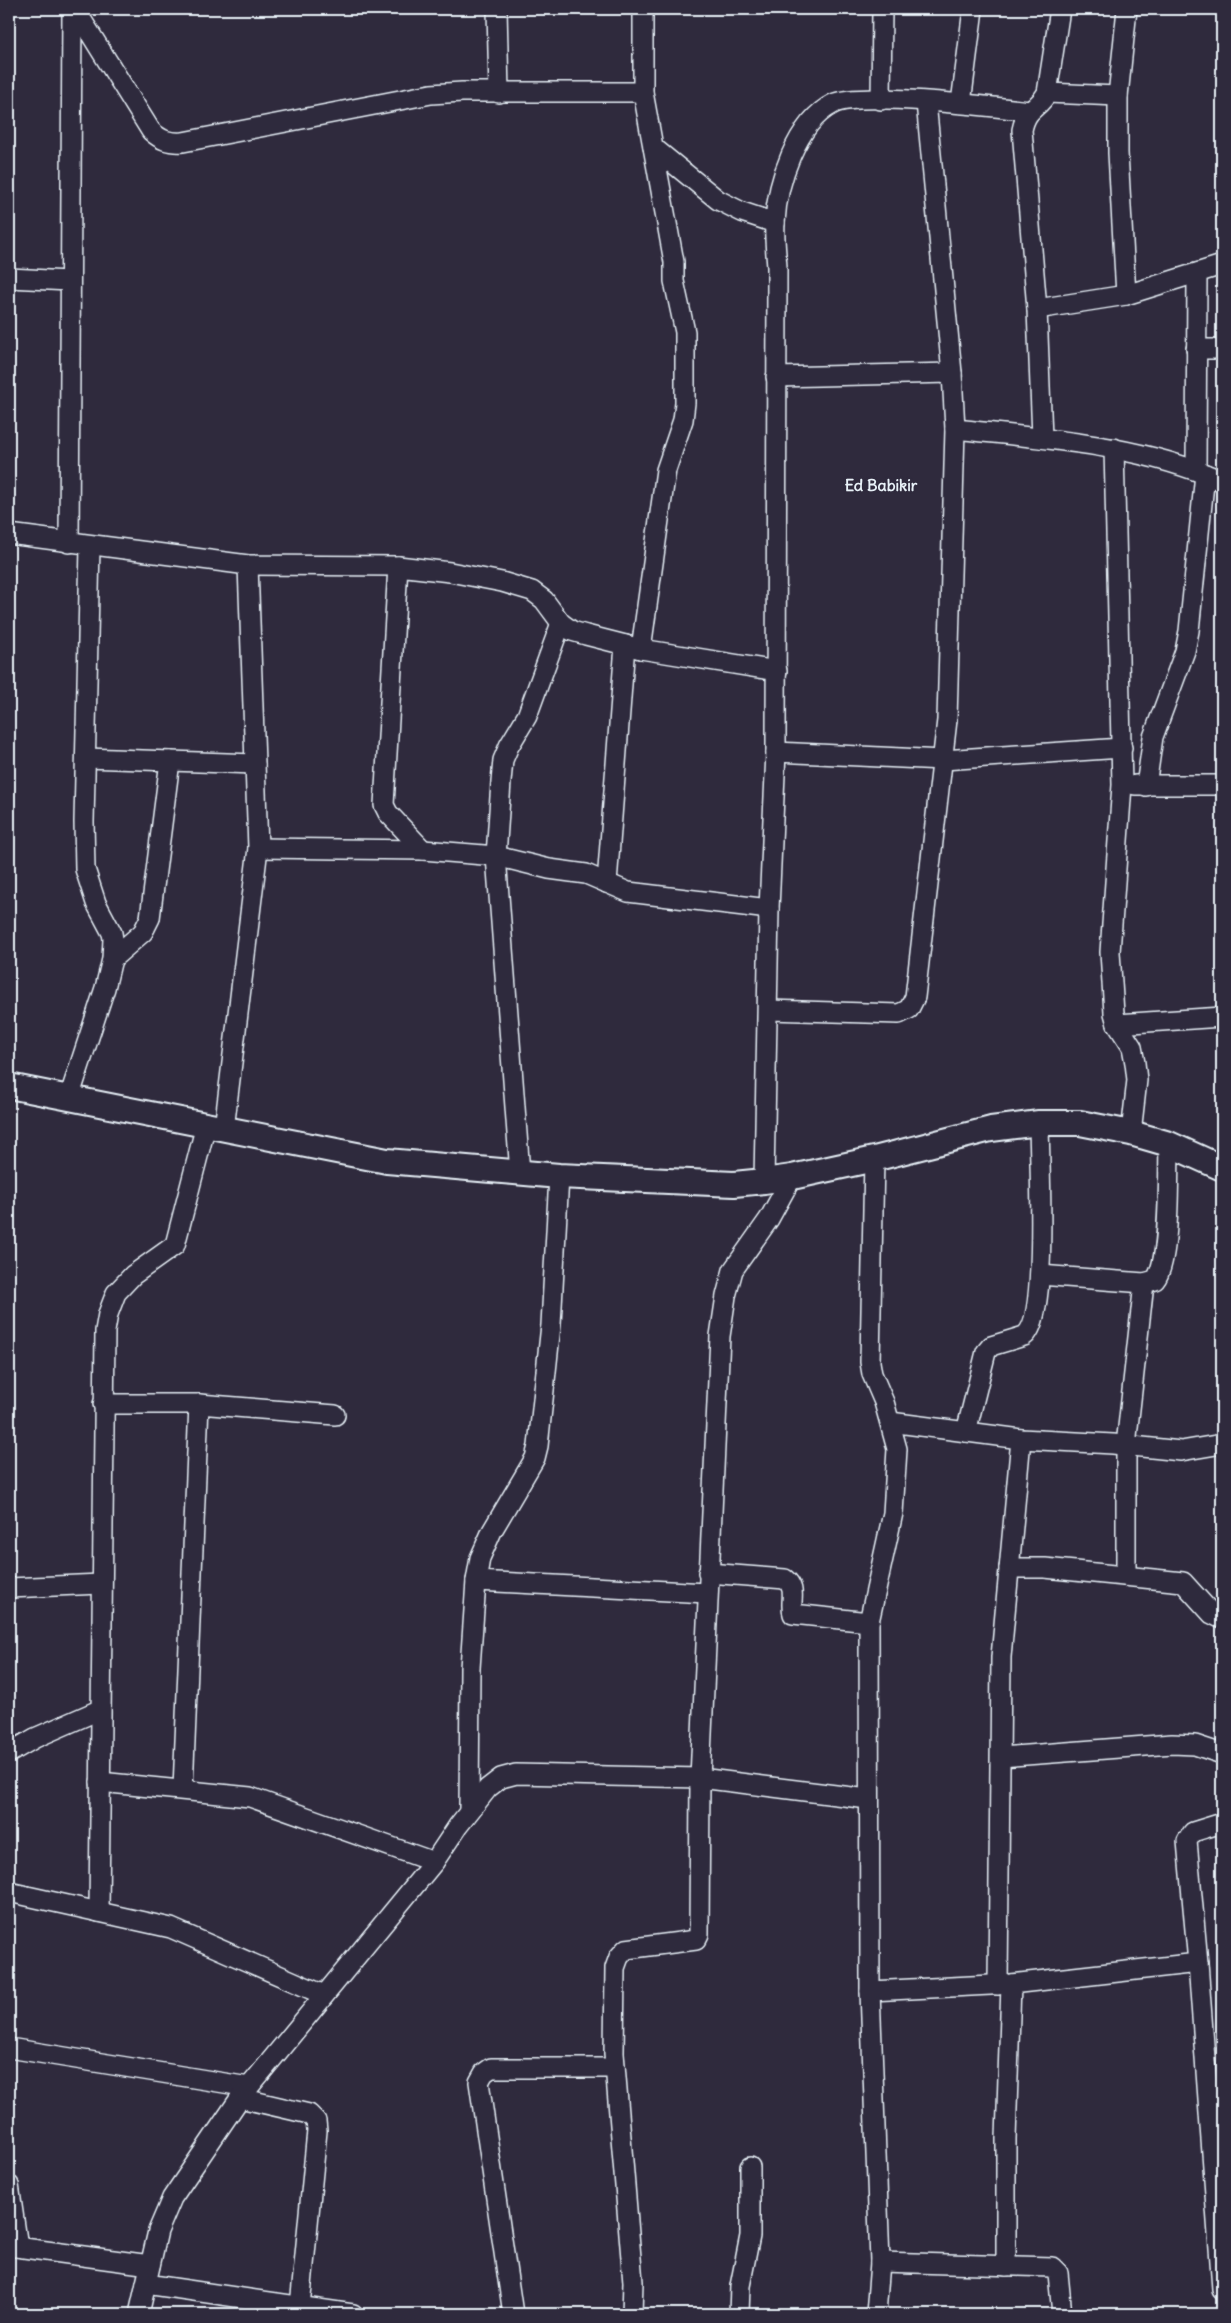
<svg xmlns="http://www.w3.org/2000/svg" width="1231" height="2323" font-family="Delius,sans-serif">
<style>
.lines{fill:none;stroke-linecap:round;stroke-linejoin:round}
.minor-casing{stroke:#e8f1f8;stroke-width:22}
.tertiary-casing{stroke:#e8f1f8;stroke-width:28}
.minor{stroke:#2f2a3d;stroke-width:19}
.tertiary{stroke:#2f2a3d;stroke-width:24}
.labels{text-anchor:middle;dominant-baseline:central;stroke-width:4.5;stroke-linejoin:round;paint-order:stroke}
.quarter-label{font-size:16px;font-weight:bold;fill:#e8f1f8;stroke:#2f2a3d}
</style>
<rect width="100%" height="100%" fill="#2f2a3d"/>
<filter id="ink" filterUnits="userSpaceOnUse"><feTurbulence type="fractalNoise" baseFrequency=".02" numOctaves="2"/><feDisplacementMap in="SourceGraphic" scale="10" xChannelSelector="R" yChannelSelector="G"/><feConvolveMatrix kernelMatrix="1 2 1 2 8 2 1 2 1" color-interpolation-filters="sRGB"/></filter>
<g filter="url(#ink)">
<g class="lines">
<defs>
<g id="minor">
<path d="M75,9L151,131C161,140 168,143 183,142L431,94L462,92H643"/>
<polyline points="497,9 499,93"/>
<polyline points="1047,93 1118,96"/>
<polyline points="881,100 882,9"/>
<polyline points="961,103 973,9"/>
<polyline points="653,147 718,200 742,212 775,223"/>
<polyline points="9,278 69,281"/>
<polyline points="1126,295 1118,153 1118,96 1127,9"/>
<polyline points="1037,309 1126,295 1222,265"/>
<polyline points="1196,349 1222,349"/>
<polyline points="776,377 952,373"/>
<path d="M955,429C1046,439 1137,444 1222,481"/>
<path d="M1042,438L1037,309L1022,130C1027,106 1038,110 1047,93L1060,9"/>
<polyline points="1114,448 1122,785 1110,952 1114,1013 1117,1024 1132,1047 1135,1063 1137,1080 1131,1133"/>
<polyline points="1196,470 1197,273"/>
<polyline points="9,534 248,565 398,566 450,572 502,582 532,591 544,600 561,623 572,631 586,635 641,649 777,671"/>
<polyline points="69,543 72,9"/>
<polyline points="398,566 384,805 388,813 423,850"/>
<polyline points="641,649 666,470 683,420 685,403 685,332 674,281 674,262 643,92 643,9"/>
<polyline points="776,752 943,760 1122,748"/>
<polyline points="86,758 255,764"/>
<polyline points="1135,785 1222,785"/>
<polyline points="1146,786 1153,737 1185,651 1189,631 1205,474"/>
<polyline points="258,848 423,850 496,856 549,869 586,874 628,892 769,909"/>
<polyline points="607,883 625,645"/>
<polyline points="112,959 143,932 150,918 170,761"/>
<polyline points="769,1010 899,1014 909,1009 915,997 947,720 955,429 952,373 926,102"/>
<polyline points="1117,1024 1222,1017"/>
<polyline points="69,1098 105,988 112,959 113,939 112,933 96,903 85,869 84,822 90,546"/>
<polyline points="224,1129 258,848 248,565"/>
<polyline points="874,1159 870,1362 872,1374 884,1402 897,1449 893,1513 869,1622 870,1991 880,2262 876,2314"/>
<polyline points="520,1173 496,856 501,782 503,760 509,746 527,716 561,623"/>
<path d="M764,1181L769,909L776,752L777,267C776,252 774,237 775,222C777,183 796,123 833,104C857,91 995,107 1029,111"/>
<path d="M1040,1275L1144,1283L1155,1280C1171,1261 1168,1172 1169,1144"/>
<polyline points="103,1404 199,1404 335,1415"/>
<polyline points="890,1422 1021,1439 1113,1444 1181,1451 1222,1444"/>
<path d="M966,1432L986,1352L991,1346L1024,1336C1049,1320 1039,1157 1039,1123"/>
<polyline points="1009,1568 1045,1568 1183,1582 1212,1614 1222,1619"/>
<path d="M708,1573L785,1579C798,1589 789,1601 793,1614L869,1622"/>
<polyline points="1126,1576 1126,1445 1144,1283"/>
<polyline points="476,1581 707,1593"/>
<polyline points="9,1588 101,1584"/>
<polyline points="9,1753 35,1738 99,1710"/>
<polyline points="1001,1757 1172,1744 1195,1745 1222,1754"/>
<polyline points="100,1782 250,1797 434,1862"/>
<polyline points="183,1789 199,1404"/>
<polyline points="469,1811 470,1668 476,1581 480,1558 492,1531 535,1458 538,1446 551,1325 559,1176"/>
<polyline points="9,1892 171,1928 324,1995"/>
<polyline points="99,1912 105,1331 108,1314 116,1293 133,1275 175,1245 206,1125"/>
<polyline points="1198,1963 1187,1841 1193,1832 1222,1823"/>
<polyline points="998,1985 1001,1657 1021,1439"/>
<polyline points="870,1991 1011,1984 1198,1963 1222,2289"/>
<polyline points="9,2048 249,2087"/>
<polyline points="240,2098 309,2114 316,2121 317,2131 300,2306"/>
<polyline points="9,2185 18,2247"/>
<polyline points="9,2246 150,2265"/>
<polyline points="880,2262 1052,2267 1058,2273 1062,2314"/>
<polyline points="1006,2266 1006,2139 1011,1984"/>
<polyline points="146,2284 353,2314"/>
<polyline points="139,2314 158,2231 172,2198 240,2098 434,1862 458,1826 488,1788 501,1778 516,1774 700,1778 868,1799"/>
<polyline points="513,2314 479,2082 484,2073 491,2068 615,2068"/>
<polyline points="632,2314 633,2282 614,2053 615,1968 619,1957 626,1949 696,1940 699,1934 700,1778 720,1336 726,1296 733,1270 769,1219 792,1177"/>
<polyline points="739,2314 740,2286 750,2236 750,2167"/>
</g>
<polyline id="tertiary" points="9,1086 387,1161 559,1176 734,1184 764,1181 792,1177 874,1159 991,1129 1039,1123 1080,1123 1131,1133 1169,1144 1222,1168"/>
</defs>
<use href="#minor" class="minor-casing"/>
<use href="#tertiary" class="tertiary-casing"/>
<use href="#minor" class="minor"/>
<use href="#tertiary" class="tertiary"/>
</g>
</g>
<g class="labels">
<g class="quarter-label">
<text x="881" y="485">Ed Babikir</text>
</g>
</g>
<rect width="1231" height="2323" fill="none" stroke="#2f2a3d" stroke-width="30"/>
<rect x="15" y="15" width="1201" height="2293" fill="none" stroke="#e8f1f8" stroke-width="2" filter="url(#ink)"/>
</svg>
